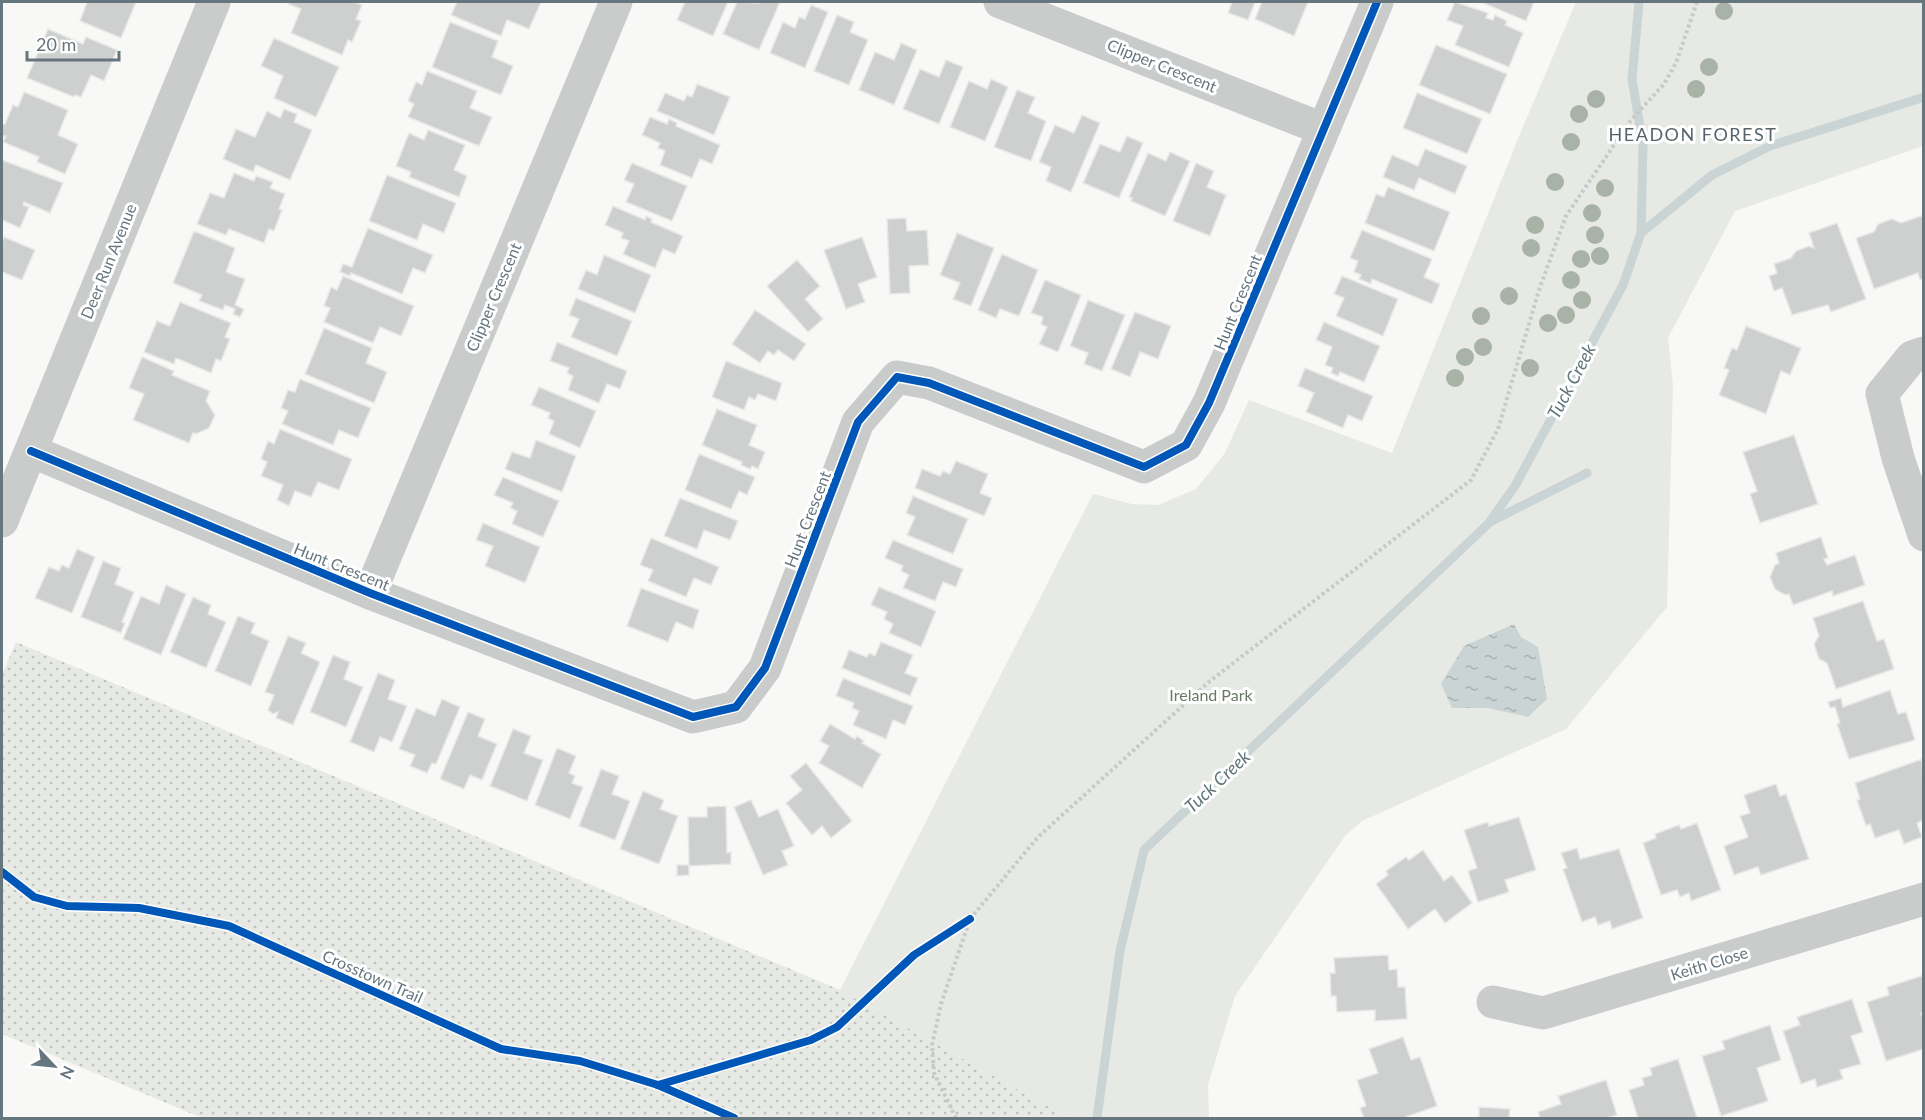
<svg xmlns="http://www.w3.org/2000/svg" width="1925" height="1120" font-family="Lato,sans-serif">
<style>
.grass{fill:url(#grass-dots)}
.green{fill:#e7e9e5}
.water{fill:url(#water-ripples)}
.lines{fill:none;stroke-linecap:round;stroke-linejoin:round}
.stream{stroke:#cad4d5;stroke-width:9}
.building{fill:#ced0d0;stroke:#e8e8e6;stroke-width:1.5}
.path{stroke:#c8c9ca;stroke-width:4;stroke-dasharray:3 3;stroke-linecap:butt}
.street{stroke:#cacccc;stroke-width:33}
.cycleway-casing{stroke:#fff;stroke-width:11}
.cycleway{stroke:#0057b8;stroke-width:8}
.tree{fill:#a9b2a6}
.labels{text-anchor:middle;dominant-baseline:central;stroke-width:6;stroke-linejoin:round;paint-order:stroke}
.street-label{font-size:16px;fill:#66767f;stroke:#fff}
.park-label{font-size:16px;fill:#697864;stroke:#fff}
.neighbourhood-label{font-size:18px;letter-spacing:1.5px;fill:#57646b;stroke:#fff}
.water-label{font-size:18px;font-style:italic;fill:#60757a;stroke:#fff}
</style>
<defs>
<pattern id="grass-dots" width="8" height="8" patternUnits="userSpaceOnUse" patternTransform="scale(1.5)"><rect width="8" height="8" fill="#e7e9e5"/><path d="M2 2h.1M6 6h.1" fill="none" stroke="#bfc1bf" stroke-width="1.8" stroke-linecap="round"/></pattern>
<pattern id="water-ripples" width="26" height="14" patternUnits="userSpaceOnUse" patternTransform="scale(1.5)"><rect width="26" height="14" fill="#cad4d5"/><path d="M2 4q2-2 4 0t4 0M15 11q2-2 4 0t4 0" fill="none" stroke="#a8b1b2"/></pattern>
</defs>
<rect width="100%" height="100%" fill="#f8f8f7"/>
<polygon class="grass" points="16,642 840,990 1069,1118 202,1118 2,1034 2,675"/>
<polygon class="green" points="1576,2 1923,2 1923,146 1735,211 1668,338 1673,385 1667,607 1566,729 1362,821 1345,836 1235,996 1208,1085 1209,1118 1069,1118 840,990 1093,494 1132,504 1158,505 1196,489 1225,453 1249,400 1392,453 1520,134"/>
<polygon class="water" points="1514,624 1521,637 1538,647 1547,699 1528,717 1488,708 1452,708 1441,684 1464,646"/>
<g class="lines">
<g class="stream">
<polyline points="1641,233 1712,175 1770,146 1924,97"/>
<polyline points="1490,522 1587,473"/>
<polyline points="1097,1118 1120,951 1144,850 1488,524 1515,486 1623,285 1641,233 1643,145 1632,79 1639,2"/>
</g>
</g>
<g class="building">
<polygon points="85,2 136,2 121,38 80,21 87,2"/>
<polygon points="289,2 354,2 362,5 356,19 361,21 352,42 348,40 342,55 291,33 301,9 288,4"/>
<polygon points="457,2 541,2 529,29 507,20 501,36 451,15"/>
<polygon points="685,2 728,2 713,36 677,20"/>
<polygon points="737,2 759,3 760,2 780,2 759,50 723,34"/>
<polygon points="1232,2 1255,2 1248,20 1228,13"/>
<polygon points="1262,2 1308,2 1294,36 1255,19"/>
<polygon points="1455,2 1488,13 1486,18 1493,20 1495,15 1507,21 1505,25 1523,33 1509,67 1455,45 1463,26 1447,20"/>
<polygon points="1481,2 1534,2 1526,21"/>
<polygon points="811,5 828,12 805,68 770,53 783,22 795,28 799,17 805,19"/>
<polygon points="837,15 854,22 850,32 868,40 849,85 814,71"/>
<polygon points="450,22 498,41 492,57 513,66 501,95 432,67"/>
<polygon points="48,29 83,44 86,37 117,50 104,81 91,75 81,97 75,95 74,97 27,78"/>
<polygon points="274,38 339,67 316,117 274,98 283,76 261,66"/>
<polygon points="901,43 917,50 894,105 859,90 875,52 894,60"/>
<polygon points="1436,45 1507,74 1490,114 1419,85"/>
<polygon points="946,60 963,67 939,124 903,109 920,69 939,77"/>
<polygon points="427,71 477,91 470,108 492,117 479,146 408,117 414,104 408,101 416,82 422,85"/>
<polygon points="991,79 1008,87 985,141 950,127 969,81 987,89"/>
<polygon points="697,84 730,97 714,135 657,111 665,93 684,101 687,95 692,97"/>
<polygon points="1017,90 1035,97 1028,113 1046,121 1031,161 994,147"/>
<polygon points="24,92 68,110 58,135 78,144 65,174 37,162 39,157 3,142 6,136 2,136 2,124 5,124 13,105 18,107"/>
<polygon points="1417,93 1482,119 1467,154 1403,128"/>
<polygon points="284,109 297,114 294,122 312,130 290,180 256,165 253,172 223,159 236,129 255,137 267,111 280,118"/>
<polygon points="1082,115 1100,123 1071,192 1046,181 1051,167 1039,162 1055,125 1074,133"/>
<polygon points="650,117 667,124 669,119 677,123 676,126 720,145 712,164 700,159 692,178 660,165 665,151 658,148 660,143 642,135"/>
<polygon points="428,130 465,145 454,170 467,176 459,197 409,177 411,172 396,166 409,133 424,140"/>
<polygon points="1127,136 1143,143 1119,198 1083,183 1100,144 1120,152"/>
<polygon points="1425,149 1467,166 1455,194 1419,178 1414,190 1383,177 1392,155 1418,166"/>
<polygon points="1170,152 1190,161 1165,216 1131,201 1132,198 1129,197 1148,153 1166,161"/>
<polygon points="2,160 63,183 50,213 24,202 23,205 29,207 20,228 2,220"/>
<polygon points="632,163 687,186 672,221 626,202 634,184 624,180"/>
<polygon points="1196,163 1214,171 1207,187 1226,195 1210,236 1173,221"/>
<polygon points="234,173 254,181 256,176 273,182 270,188 285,194 279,209 282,210 274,231 269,229 264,243 229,229 226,235 197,224 210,193 224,198"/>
<polygon points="387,175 456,203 444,233 423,224 417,240 369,221"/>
<polygon points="1388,187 1450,212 1434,251 1365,223 1376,194 1384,197"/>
<polygon points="613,206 645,220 646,216 652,219 651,222 683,236 675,254 663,249 655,268 623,254 629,241 621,238 623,233 605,225"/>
<polygon points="1924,215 1924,279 1920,280 1918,273 1874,289 1856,238 1874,232 1878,224 1892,219 1901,223"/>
<polygon points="906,218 907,231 927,230 929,265 909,266 910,293 890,294 887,219"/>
<polygon points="1837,223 1866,299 1831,312 1828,305 1792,315 1782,288 1774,291 1769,276 1777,273 1774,264 1791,258 1796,251 1809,246 1814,248 1809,233"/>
<polygon points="368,228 433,255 425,273 413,268 402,294 351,273 350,276 340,272 343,264 352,267"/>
<polygon points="1362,230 1432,259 1424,277 1440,284 1432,304 1372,279 1371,284 1359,279 1361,275 1354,272 1358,261 1350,258"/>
<polygon points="194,231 235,248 226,272 245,279 235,305 244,309 240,317 233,314 235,309 225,305 223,310 199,301 202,295 173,283"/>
<polygon points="957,233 994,248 971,306 953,299 960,283 940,275"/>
<polygon points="4,237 35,250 22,280 2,272 2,243"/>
<polygon points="862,237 877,277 858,284 865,302 846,309 824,250"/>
<polygon points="1002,254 1038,270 1019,316 1000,309 996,318 978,310"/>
<polygon points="604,255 651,275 635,313 578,289 586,270 597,275"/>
<polygon points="797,260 820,286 805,299 823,319 808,332 767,286"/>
<polygon points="343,276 414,306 401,336 380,327 373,343 324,322 330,308 324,306 331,287 337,290"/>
<polygon points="1342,276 1398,299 1383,336 1336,316 1344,298 1334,294"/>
<polygon points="1045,280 1081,295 1058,352 1039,344 1047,327 1041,324 1043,317 1031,313"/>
<polygon points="576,298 632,321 617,356 571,337 579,319 569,315"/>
<polygon points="1088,300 1125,315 1102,371 1084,364 1088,353 1070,346"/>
<polygon points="180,302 231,323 225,337 230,339 221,361 216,359 211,373 176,358 174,364 144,352 157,321 170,326"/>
<polygon points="755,310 806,344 794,361 778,350 774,355 768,351 760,363 732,344"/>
<polygon points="1135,312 1171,326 1158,359 1140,352 1130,377 1111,369"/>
<polygon points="1324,322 1380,346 1364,382 1340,372 1338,376 1331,373 1333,368 1325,365 1332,347 1316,340"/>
<polygon points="1746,326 1801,348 1790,375 1781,371 1766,414 1719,395 1729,370 1724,368 1732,348 1737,350"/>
<polygon points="324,328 372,348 366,363 387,372 374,403 305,374"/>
<polygon points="557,342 627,371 620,389 607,384 599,403 568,390 573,376 567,373 569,368 550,361"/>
<polygon points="142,357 174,371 172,375 210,391 206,401 215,415 209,428 196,434 193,433 189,443 133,420 144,394 129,388"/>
<polygon points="726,361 782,383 776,401 758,394 755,400 749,397 744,410 712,397"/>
<polygon points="1305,368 1373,396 1362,421 1348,415 1343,428 1306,412 1314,393 1298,386"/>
<polygon points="300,379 371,408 358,438 339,430 333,445 282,424 288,411 281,408 288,390 295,392"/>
<polygon points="539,387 596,411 580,448 549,434 554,421 548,418 550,413 531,405"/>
<polygon points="717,409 757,425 749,445 765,452 758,469 752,466 750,469 741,465 742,462 702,445"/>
<polygon points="280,429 352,459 339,490 318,482 311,497 295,491 289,506 277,500 283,485 261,476 267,462 261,459 268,441 274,444"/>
<polygon points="1794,435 1818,504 1760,523 1750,494 1757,491 1743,452"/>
<polygon points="536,440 576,456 562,492 505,469 512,452 530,458"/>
<polygon points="699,454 755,477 747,495 739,491 731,509 685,490"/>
<polygon points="956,461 988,474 980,493 992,498 984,516 915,488 922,469 940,476 943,471 950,474"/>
<polygon points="503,477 559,501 543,537 512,524 517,511 510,508 513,503 494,495"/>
<polygon points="913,496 968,519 953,554 907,535 915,517 906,513"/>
<polygon points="680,498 738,521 730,540 704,530 697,549 664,536"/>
<polygon points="483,523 540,547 525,583 485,566 493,546 476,540"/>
<polygon points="1821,537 1828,558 1824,559 1827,565 1855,555 1865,585 1833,596 1832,591 1793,605 1789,594 1785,595 1775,589 1770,577 1775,565 1779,563 1776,553"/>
<polygon points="651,538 719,567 711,585 694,578 686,597 648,581 653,570 640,565"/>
<polygon points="893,540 963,569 956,587 943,582 935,601 903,588 909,575 901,571 903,566 885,558"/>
<polygon points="77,549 95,557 72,613 35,598 49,567 59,571 62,565 69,568"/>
<polygon points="103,561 121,568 115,584 134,592 122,622 125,623 121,633 81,617"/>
<polygon points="166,585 186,594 161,655 123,639 141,596 159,604"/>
<polygon points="879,587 936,611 921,647 889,633 893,624 884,619 887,612 871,605"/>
<polygon points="641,588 699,610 693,629 676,622 668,642 627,626"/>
<polygon points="193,597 211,605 208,614 226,622 206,668 170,652"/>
<polygon points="1863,601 1877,641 1884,639 1894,669 1836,689 1827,663 1819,659 1814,644 1819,636 1813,618"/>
<polygon points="238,616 255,623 251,633 269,641 251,686 215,671"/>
<polygon points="288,636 306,643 301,653 320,662 293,725 276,718 278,712 273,714 268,710 274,695 265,692"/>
<polygon points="881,642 913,655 905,673 918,678 910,696 842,668 849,650 867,657 869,653 875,656"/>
<polygon points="333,655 350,662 344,679 363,687 346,727 310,712"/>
<polygon points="378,673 395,680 388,699 407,706 392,742 380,737 374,752 350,742"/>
<polygon points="843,678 913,706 905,725 893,720 886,739 853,725 859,711 852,708 854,703 836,696"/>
<polygon points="1890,690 1898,714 1906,712 1915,740 1849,759 1837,724 1840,723 1835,707 1830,708 1828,702 1841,698 1843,707"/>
<polygon points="442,699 460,707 436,764 432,763 427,773 410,766 415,755 399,749 416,708 435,716"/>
<polygon points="468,712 485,719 478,736 497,744 482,780 470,775 464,789 440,779"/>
<polygon points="830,724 855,739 857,736 864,741 862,743 881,754 862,788 819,763 829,746 820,741"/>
<polygon points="513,729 531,736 524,753 543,760 527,801 490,786"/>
<polygon points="557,748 576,756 569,773 575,776 572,783 583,787 570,819 535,805"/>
<polygon points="1922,759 1924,820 1917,823 1922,837 1904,844 1899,830 1875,838 1870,824 1866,826 1857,800 1860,799 1855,783"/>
<polygon points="806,763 852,821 831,838 822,826 812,835 786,803 802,790 790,776"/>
<polygon points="601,769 619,776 612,794 630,801 615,840 579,826"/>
<polygon points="1776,784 1780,796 1786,794 1809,859 1761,875 1758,867 1734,875 1724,846 1748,837 1740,816 1750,813 1744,795"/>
<polygon points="643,791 664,800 660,809 678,816 659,864 620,849"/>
<polygon points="751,800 759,817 778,809 794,846 782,851 788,865 763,875 734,807"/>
<polygon points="726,806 727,853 731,852 731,864 689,866 689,875 677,876 677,865 689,865 688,817 707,817 707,807"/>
<polygon points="1519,817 1536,870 1505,880 1509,892 1478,902 1468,871 1477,868 1464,830 1488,822 1489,826"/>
<polygon points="1697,823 1721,890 1691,901 1689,893 1680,897 1677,890 1661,895 1643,843 1656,838 1655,834 1679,825 1681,829"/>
<polygon points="1577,848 1580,859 1619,849 1643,918 1612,929 1610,921 1598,925 1595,917 1582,922 1563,869 1567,868 1561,853"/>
<polygon points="1423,850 1444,881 1452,875 1472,903 1445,923 1435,909 1408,929 1376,884 1388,875 1386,871 1406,857 1409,860"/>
<polygon points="1388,955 1389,970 1397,969 1398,987 1405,987 1407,1019 1375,1021 1375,1010 1337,1012 1336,996 1331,996 1330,973 1335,973 1334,958"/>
<polygon points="1924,975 1924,1012 1921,1013 1924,1021 1924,1049 1886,1061 1867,1002 1889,995 1887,987"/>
<polygon points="1852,999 1863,1032 1851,1036 1861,1064 1840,1070 1843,1079 1817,1087 1815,1079 1801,1084 1783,1031 1800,1025 1797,1017"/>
<polygon points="1770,1025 1781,1060 1757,1068 1768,1101 1721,1116 1702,1056 1725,1049 1722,1041"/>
<polygon points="1403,1037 1411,1060 1420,1057 1437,1106 1403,1118 1364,1118 1360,1108 1366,1106 1357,1080 1378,1073 1369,1049"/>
<polygon points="1678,1059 1697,1118 1638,1118 1629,1090 1644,1085 1642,1078 1652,1075 1650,1068"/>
<polygon points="1606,1080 1617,1115 1606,1118 1540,1118 1538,1112 1561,1104 1558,1096"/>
<polygon points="1479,1107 1510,1109 1509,1118 1479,1118"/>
</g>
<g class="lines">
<polyline class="path" points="956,1118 934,1073 932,1045 941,1004 970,919 1038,837 1210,681 1471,480 1498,429 1540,287 1566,216 1631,120 1664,84 1676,63 1697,2"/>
<g class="street">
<polyline points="1000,2 1323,129"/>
<polyline points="1924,353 1912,357 1882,394 1898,458 1924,535"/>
<polyline points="31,451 370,593 693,717 736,707 765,668 858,422 897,377 929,383 1144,467 1186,445 1209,403 1377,2"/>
<polyline points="2,521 214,2"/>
<polyline points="370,593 616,2"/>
<polyline points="1493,1002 1543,1013 1924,899"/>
</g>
<defs>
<g id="cycleway">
<polyline points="31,451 370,593 693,717 736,707 765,668 858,422 897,377 929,383 1144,467 1186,445 1209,403 1377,2"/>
<polyline points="2,872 34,897 67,906 139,908 229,926 501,1049 580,1061 658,1085 734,1118"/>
<polyline points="658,1085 811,1040 837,1027 914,955 970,919"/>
</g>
</defs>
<use href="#cycleway" class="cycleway-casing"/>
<use href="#cycleway" class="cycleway"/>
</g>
<g class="tree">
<circle cx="1724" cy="11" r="9"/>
<circle cx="1709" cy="67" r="9"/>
<circle cx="1696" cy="89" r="9"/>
<circle cx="1596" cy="99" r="9"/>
<circle cx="1579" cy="114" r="9"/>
<circle cx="1571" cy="142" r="9"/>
<circle cx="1555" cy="182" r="9"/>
<circle cx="1605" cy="188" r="9"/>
<circle cx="1592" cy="213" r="9"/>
<circle cx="1535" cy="225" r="9"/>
<circle cx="1595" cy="235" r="9"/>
<circle cx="1531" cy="248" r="9"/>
<circle cx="1600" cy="256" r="9"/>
<circle cx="1581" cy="259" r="9"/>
<circle cx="1571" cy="280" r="9"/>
<circle cx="1509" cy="296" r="9"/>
<circle cx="1582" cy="300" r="9"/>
<circle cx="1566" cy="315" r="9"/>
<circle cx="1481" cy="316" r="9"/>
<circle cx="1548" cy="323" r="9"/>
<circle cx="1483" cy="347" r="9"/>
<circle cx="1465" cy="357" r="9"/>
<circle cx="1530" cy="368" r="9"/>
<circle cx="1455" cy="378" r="9"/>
</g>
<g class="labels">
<g class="street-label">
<text transform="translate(1162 65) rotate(22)">Clipper Crescent</text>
<text transform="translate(108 261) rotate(-68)">Deer Run Avenue</text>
<text transform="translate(493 297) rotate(-67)">Clipper Crescent</text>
<text transform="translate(1237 302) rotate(-68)">Hunt Crescent</text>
<text transform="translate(807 519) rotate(-69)">Hunt Crescent</text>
<text transform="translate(342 566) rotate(22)">Hunt Crescent</text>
<text transform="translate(1709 963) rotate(-17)">Keith Close</text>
<text transform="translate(373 976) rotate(24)">Crosstown Trail</text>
</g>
<g class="park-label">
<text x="1211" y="694">Ireland Park</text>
</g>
<g class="neighbourhood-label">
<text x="1693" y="134">HEADON FOREST</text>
</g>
<g class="water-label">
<text transform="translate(1571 381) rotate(-62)">Tuck Creek</text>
<text transform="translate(1217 781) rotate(-43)">Tuck Creek</text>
</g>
</g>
<rect width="1925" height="1120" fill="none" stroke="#66767f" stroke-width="6"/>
<g transform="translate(54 1066) rotate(116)" stroke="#ffffff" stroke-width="4.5" paint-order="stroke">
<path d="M0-4.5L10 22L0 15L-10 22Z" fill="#66767f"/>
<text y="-9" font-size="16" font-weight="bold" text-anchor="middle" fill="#66767f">N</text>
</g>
<path d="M27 51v9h92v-9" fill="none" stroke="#66767f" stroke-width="3"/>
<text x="36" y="51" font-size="18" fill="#66767f" stroke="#ffffff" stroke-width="4.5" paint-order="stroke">20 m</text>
</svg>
